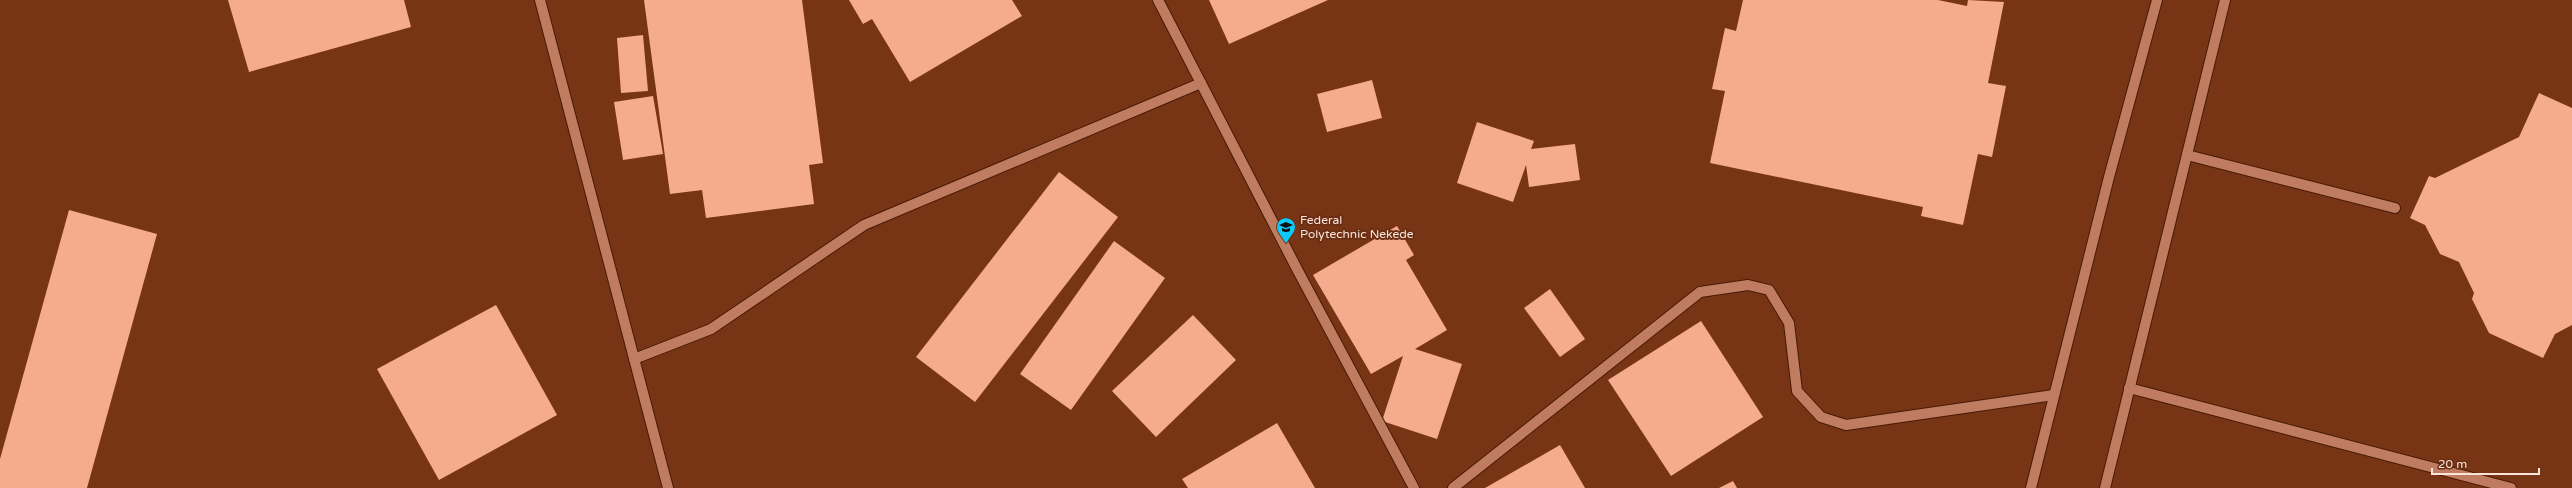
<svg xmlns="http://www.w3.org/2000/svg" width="2572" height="488" font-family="'Varela Round',sans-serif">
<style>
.built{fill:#783516}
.building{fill:#f5ab8d}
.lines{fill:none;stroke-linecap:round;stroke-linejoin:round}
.lane-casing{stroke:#471a06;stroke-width:12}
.street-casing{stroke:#471a06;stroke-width:12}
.lane{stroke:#c07c61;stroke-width:10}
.street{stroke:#c07c61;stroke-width:10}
.labels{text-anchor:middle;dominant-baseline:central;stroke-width:4;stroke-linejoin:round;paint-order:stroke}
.poi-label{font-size:12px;fill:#fae4da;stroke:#6b2f14;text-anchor:start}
</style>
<rect width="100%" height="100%" fill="#6b2f14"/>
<rect class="built" x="0" y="0" width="2572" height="488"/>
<g class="building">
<polygon points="228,0 404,0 411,27 249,72"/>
<polygon points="644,0 802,0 823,163 809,165 814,204 706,218 702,190 670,194"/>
<polygon points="849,0 1012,0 1022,16 910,82 872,19 863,24"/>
<polygon points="1209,0 1328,0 1229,44"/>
<polygon points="1743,0 1938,0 1967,6 1968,0 2004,2 1988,83 2006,86 1992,157 1978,154 1963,225 1921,216 1923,207 1710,163 1725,91 1712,89 1725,28 1736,31"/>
<polygon points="643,35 648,91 621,93 617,38"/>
<polygon points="1372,80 1382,118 1327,132 1317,94"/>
<polygon points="2539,93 2572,108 2572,325 2555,334 2543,358 2489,333 2472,299 2474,293 2459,262 2440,254 2425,225 2410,218 2429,176 2435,178 2519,137"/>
<polygon points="653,96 663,154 623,160 614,102"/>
<polygon points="1477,122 1534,141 1531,149 1575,144 1580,180 1529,187 1526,165 1513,202 1457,183"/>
<polygon points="1059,172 1118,217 975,402 916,357"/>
<polygon points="69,210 157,234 87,488 0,488 0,459"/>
<polygon points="1397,226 1414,255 1406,260 1447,330 1415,349 1462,364 1437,439 1382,421 1403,356 1371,374 1313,275"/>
<polygon points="1114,241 1165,278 1071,410 1020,374"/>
<polygon points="1550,289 1585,339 1560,357 1524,308"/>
<polygon points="496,305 557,415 439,480 377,369"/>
<polygon points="1193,315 1236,360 1156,437 1112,391"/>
<polygon points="1701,321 1763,417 1671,476 1608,380"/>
<polygon points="1277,423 1315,488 1188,488 1182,479"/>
<polygon points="1560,445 1585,488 1485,488"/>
<polygon points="1733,481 1737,488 1719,488"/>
</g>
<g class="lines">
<defs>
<g id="lane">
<polyline points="2187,155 2395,208"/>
<polyline points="634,359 711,329 864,225 1201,83"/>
<polyline points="1453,488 1700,292 1748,285 1769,290 1789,323 1797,391 1821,417 1846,425 2054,395"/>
</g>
<g id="street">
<polyline points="540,0 668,488"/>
<polyline points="1158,0 1298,271 1414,488"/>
<polyline points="2129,388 2511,488"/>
<polyline points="2031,488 2109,177 2157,0"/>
<polyline points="2105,488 2225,0"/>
</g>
</defs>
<use href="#lane" class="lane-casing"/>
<use href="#street" class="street-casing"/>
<use href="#lane" class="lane"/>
<use href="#street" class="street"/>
</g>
<defs>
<symbol id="university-pin" viewBox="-11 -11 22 30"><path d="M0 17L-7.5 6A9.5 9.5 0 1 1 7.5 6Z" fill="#0dcafa" stroke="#6b2f14"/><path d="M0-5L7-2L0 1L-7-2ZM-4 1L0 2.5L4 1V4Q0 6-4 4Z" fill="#111"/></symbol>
</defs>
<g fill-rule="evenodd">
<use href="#university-pin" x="1275" y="216" width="22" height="30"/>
</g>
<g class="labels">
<g class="poi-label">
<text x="1300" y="220">Federal<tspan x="1300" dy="14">Polytechnic Nekede</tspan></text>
</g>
</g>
<path d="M2432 468v6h107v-6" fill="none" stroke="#fae4da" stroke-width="2"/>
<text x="2438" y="468" font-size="12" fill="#fae4da" stroke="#6b2f14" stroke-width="3" paint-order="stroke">20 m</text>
</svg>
